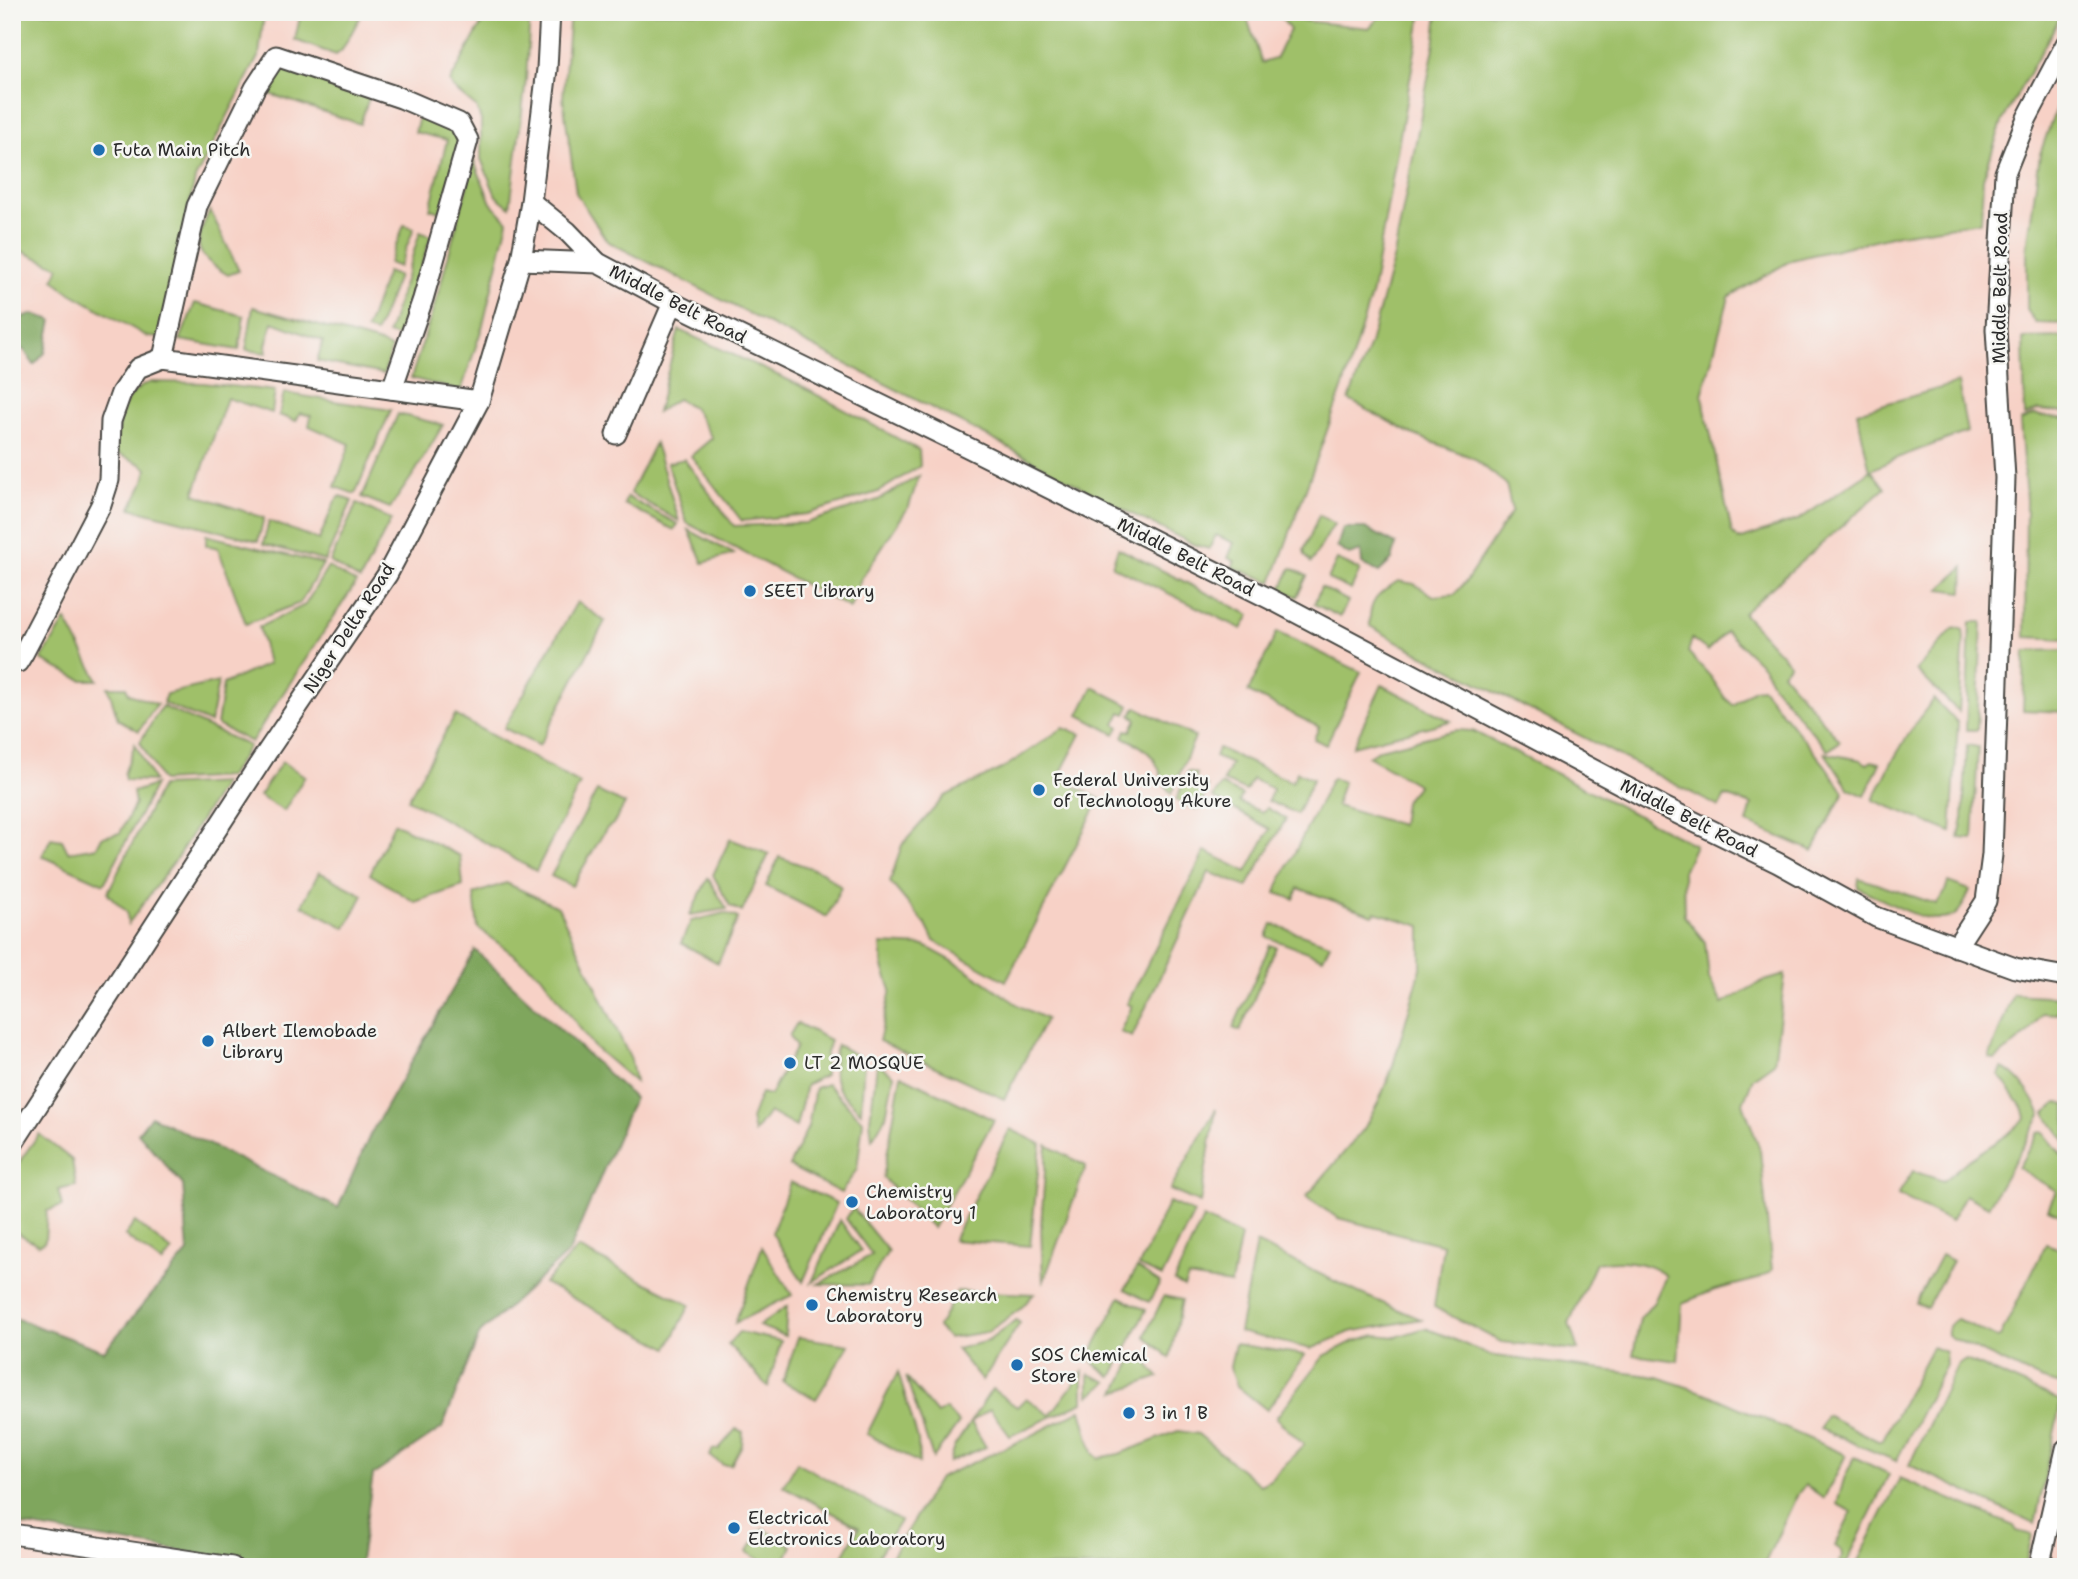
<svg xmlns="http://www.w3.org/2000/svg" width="2078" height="1579" font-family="'Shantell Sans',sans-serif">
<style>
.built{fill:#f7d1c6}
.green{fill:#9fc069;stroke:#65764a;stroke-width:2}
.forest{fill:#7fa65d;stroke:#556844;stroke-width:2}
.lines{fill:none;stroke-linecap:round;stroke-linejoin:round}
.minor-casing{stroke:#484743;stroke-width:23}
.minor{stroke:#fff;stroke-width:19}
.poi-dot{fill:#1f6fb2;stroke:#f6f6f2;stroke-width:2.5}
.labels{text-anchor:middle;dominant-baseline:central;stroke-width:5;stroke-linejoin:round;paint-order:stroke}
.poi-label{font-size:18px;fill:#2b2b2b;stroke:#f6f6f2;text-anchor:start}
.street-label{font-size:18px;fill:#2b2b2b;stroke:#f6f6f2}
</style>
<rect width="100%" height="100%" fill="#f6f6f2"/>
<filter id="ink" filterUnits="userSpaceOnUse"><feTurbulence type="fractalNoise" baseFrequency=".0143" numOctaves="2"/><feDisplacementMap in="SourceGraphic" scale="14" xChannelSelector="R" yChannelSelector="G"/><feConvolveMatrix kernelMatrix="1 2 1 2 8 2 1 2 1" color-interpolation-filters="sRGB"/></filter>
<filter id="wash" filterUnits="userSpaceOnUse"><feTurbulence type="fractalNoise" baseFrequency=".00686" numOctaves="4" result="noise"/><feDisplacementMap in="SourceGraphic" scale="28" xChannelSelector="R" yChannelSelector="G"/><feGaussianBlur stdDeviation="1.57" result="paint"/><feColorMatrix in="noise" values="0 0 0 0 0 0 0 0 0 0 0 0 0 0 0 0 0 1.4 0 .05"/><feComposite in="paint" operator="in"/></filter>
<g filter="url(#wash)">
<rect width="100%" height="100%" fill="#ece7ce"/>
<rect class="built" x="12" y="12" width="2054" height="1555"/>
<g class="green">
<polygon points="12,12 263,12 264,15 259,55 195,179 161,338 148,337 64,289 54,279 59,267 12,247"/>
<polygon points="301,12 363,12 342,50 336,55 295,40"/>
<polygon points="488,12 530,12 526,80 510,207 496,196 481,159 481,120 476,107 453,88 450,82"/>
<polygon points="570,12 1245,12 1262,63 1275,59 1290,30 1277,12 1293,12 1297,20 1369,28 1384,12 1422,12 1372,292 1345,381 1272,582 1232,567 1235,561 1228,558 1234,543 1216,535 1209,549 1193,544 1126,511 983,434 607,241 576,193 563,98"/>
<path d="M1438,12H2063L2002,122L1983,179L1981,222L1899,234L1792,260L1729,297L1702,395L1732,533L1739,540L1800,519L1870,471L1857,412L1958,383L1967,432L1894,459L1871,470L1885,488L1743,613L1790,664L1782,672L1840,741L1828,751L1773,685L1763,666L1726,631L1708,651L1692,639L1688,652L1711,677L1725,698L1733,705L1754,689L1762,688L1825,765L1844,792L1813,851L1747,823L1752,805L1725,796L1719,807L1404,645L1370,626C1368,601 1378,594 1398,581L1414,584L1434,596L1455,594L1467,580L1512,511L1506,484L1473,458L1412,434L1349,400L1370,344L1394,256L1434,47Z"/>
<polygon points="279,65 370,95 360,124 270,94"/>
<polygon points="2066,90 2066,324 2036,323 2027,310 2027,247 2040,154 2053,117"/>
<polygon points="419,117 455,128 459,146 441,212 430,209 447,140 415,132"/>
<polygon points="474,161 491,203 508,221 483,325 461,391 411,378 436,301"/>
<path d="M210,210L239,271L228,275C193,254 193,246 210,210Z"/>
<polygon points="404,225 414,228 399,267 389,263"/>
<polygon points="420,232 431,236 398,337 388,334"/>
<polygon points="387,272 398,276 376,333 366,330"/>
<polygon points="195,303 244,316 239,350 180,340"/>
<polygon points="253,307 377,342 391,348 384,374 317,361 323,341 273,322 266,345 267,353 246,350"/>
<polygon points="679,330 797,384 919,450 920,466 878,492 807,514 742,521 691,456 712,438 693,407 677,399 657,412"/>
<polygon points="2066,337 2066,413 2038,410 2025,416 2023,338"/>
<path d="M152,382L203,383L275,391L272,413L227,398L194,494L264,518L258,541L131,508L143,484L147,469L143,465L114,452C119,424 120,392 152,382Z"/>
<polygon points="284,393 391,410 355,494 335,487 350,444 309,426 311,416 300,413 296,421 279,415"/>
<polygon points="398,414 443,425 415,472 390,508 362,497"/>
<polygon points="2034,415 2066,419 2066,639 2025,637 2026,500 2020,421"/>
<polygon points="655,443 679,521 630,493"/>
<polygon points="684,459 734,526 806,523 878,500 919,476 909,506 861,579 850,608 687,523 667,463"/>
<polygon points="341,496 352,501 325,561 263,544 269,521 319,540 335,501"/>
<polygon points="627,497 678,524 674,530 624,504"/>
<polygon points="357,503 391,520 360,580 330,562"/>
<polygon points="1319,515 1334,524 1311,563 1305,555 1304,550"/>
<polygon points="689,530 734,554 703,563"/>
<polygon points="206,535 323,564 300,603 246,624 218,548 206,545"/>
<polygon points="1118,548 1250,615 1242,629 1112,566"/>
<polygon points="1337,560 1360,570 1351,590 1328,579"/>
<polygon points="328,567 356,583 251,742 217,725 223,684 268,664 259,627 305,605"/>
<polygon points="1964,567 1963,592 1940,589"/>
<polygon points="1291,568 1307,576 1297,597 1281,589"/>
<polygon points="1321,587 1348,601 1340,617 1314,604"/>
<polygon points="577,602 605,621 539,746 504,728"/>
<polygon points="66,620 98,680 82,680 41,660"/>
<polygon points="1970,622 1982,622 1977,730 1966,730"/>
<polygon points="1958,628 1963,630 1964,639 1959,712 1916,670 1953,629"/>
<polygon points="1277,632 1361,672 1326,745 1314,739 1319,727 1248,692"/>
<polygon points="2065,650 2065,672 2062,674 2063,688 2066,689 2066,712 2023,710 2025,651"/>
<polygon points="218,682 210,723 163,703 166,694"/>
<polygon points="1382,685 1451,721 1353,746"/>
<polygon points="108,687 126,687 129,694 157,704 139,731 118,719"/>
<polygon points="1093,687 1130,706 1126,714 1121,712 1115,724 1119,727 1115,734 1079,715"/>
<polygon points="1934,699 1958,723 1951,832 1873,800 1892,762 1914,725"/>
<polygon points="162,706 249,746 229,777 162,781 140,742"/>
<path d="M1136,707L1195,737L1171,794C1164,785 1162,777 1158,767C1152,752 1137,743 1123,737L1126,730L1131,731L1137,719L1131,715Z"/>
<polygon points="455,715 580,784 536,871 408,799"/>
<polygon points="1063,728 1081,734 1058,778 1100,799 1006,981 934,941 926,925 890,882 902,845 945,796 1002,769"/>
<path d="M1456,730L1473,731L1695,845L1683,871L1684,916L1705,942L1709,978L1722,1004L1761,982L1785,975L1774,1063L1753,1078L1743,1103L1760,1150L1772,1270L1758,1279L1715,1290L1682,1303L1678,1361L1633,1355L1640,1319L1654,1302L1666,1276C1646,1261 1620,1259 1596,1263L1569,1323L1578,1350L1501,1342L1434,1307L1443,1245L1338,1218L1306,1197L1364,1129L1379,1101L1392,1069L1421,968V926L1375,912L1373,915L1298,888L1294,899L1276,893L1278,886L1332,778L1343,782L1336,806L1401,825L1404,802L1418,785L1368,756L1380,749Z"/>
<polygon points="135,744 154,781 125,780 124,774"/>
<polygon points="1967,745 1978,747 1973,839 1959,838 1963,818"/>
<polygon points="1218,748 1292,782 1297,772 1313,779 1297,814 1268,801 1273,789 1252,779 1246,791 1223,781 1231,764 1215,757"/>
<polygon points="1825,753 1861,760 1867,764 1872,761 1880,763 1865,796 1849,789"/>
<polygon points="282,762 305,776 284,811 259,796"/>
<polygon points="1188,771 1197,774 1195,780 1208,787 1198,810 1176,800"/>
<polygon points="224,783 176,859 128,924 127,912 109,895 108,892 161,786"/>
<polygon points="155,785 104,884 42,856 51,838 62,840 68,852 97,847 102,837 120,833 135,804 133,792"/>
<polygon points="1221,785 1242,795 1239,802 1261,812 1267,808 1286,819 1247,887 1209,872 1132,1037 1120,1032 1132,1006 1127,1004 1205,851 1247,872 1270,829 1213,798"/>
<polygon points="597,791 625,804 613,824 606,829 572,886 551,876"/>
<polygon points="394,823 460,856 463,886 415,902 370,874"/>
<polygon points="730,839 769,854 742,912 730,906 713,875"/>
<polygon points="779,857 822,872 841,887 827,917 766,886"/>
<polygon points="319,872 363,895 346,928 302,905"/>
<polygon points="708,878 727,909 690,915"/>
<path d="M1859,878L1936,904L1944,894L1948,882L1970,890C1967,898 1963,908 1956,914C1933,932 1881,897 1858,888Z"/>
<polygon points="506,883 558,907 631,1060 635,1082 593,1046 541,975 478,928 474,894"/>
<polygon points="725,913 738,918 718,963 681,943 691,921"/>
<polygon points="1272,924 1330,944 1323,958 1267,937"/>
<polygon points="881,944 925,946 960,965 1021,1007 1046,1019 1004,1099 879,1041 891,990 883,967"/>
<polygon points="1270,945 1276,947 1240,1031 1233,1028"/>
<polygon points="2013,994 2061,997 2057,1014 2043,1013 2027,1034 1995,1060 1989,1058"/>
<polygon points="797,1023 830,1040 825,1056 825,1075 806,1085 796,1127 769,1112 754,1133 751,1119 761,1093 770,1095 796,1047 789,1036"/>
<path d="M837,1045L864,1059L861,1112C855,1105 845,1098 840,1091C832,1078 832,1057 837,1045Z"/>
<polygon points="877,1064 894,1075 886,1116 872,1139 870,1120"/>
<path d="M2002,1068C2019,1074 2034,1099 2041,1115L1988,1207L1965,1195L1951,1221L1898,1195L1913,1171L1943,1181L1967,1161L2007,1135L2026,1118L2024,1110L1999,1075Z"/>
<polygon points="901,1075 994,1120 933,1228 883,1178"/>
<polygon points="827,1084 863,1121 857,1169 841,1193 789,1166 808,1127 815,1088"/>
<polygon points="2057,1103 2066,1104 2066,1142 2045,1113"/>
<polygon points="1216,1109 1200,1203 1170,1190"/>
<polygon points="1010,1129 1041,1144 1030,1246 953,1240"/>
<polygon points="2043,1132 2066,1160 2066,1217 2048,1209 2056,1191 2018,1168 2038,1133"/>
<polygon points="39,1134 72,1160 76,1186 58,1190 62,1206 47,1211 45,1241 39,1245 12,1230 12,1172"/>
<polygon points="1047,1145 1086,1166 1043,1283 1041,1225"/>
<polygon points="790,1182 837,1203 803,1282 772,1233"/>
<polygon points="1169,1202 1194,1213 1162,1277 1139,1266"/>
<polygon points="853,1208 888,1251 868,1285 818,1284 872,1255 846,1219"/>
<polygon points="1203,1218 1241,1236 1231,1284 1188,1277 1184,1287 1174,1281"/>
<polygon points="840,1220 861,1251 812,1282"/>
<polygon points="135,1222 172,1251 162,1263 125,1236"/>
<polygon points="1256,1243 1359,1293 1421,1319 1350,1332 1311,1349 1239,1332"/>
<path d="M2046,1244L2066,1251L2064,1386L2040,1379L1952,1338L1948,1335C1947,1327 1950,1323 1957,1319L1997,1338L2000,1337Z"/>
<polygon points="762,1247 792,1295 735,1323"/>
<polygon points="578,1248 690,1305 668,1348 544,1283"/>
<polygon points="1941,1255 1952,1261 1927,1308 1916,1303"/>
<polygon points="1137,1268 1160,1283 1149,1302 1125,1289"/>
<polygon points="957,1291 1034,1294 1020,1309 988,1332 948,1338 938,1327"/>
<polygon points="1164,1296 1182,1300 1170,1358 1145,1336"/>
<polygon points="1120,1297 1146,1310 1112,1377 1088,1359"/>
<polygon points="787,1306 785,1336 759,1326"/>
<polygon points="1016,1320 1020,1323 982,1381 956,1349 988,1341"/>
<polygon points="1425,1328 1451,1338 1488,1355 1658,1377 1710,1395 1846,1455 1824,1498 1805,1485 1797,1495 1763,1567 885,1567 939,1478 1029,1437 1081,1410 1093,1453 1098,1458 1119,1454 1178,1431 1198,1434 1260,1485 1270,1480 1304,1445 1276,1418 1324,1356 1354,1341 1376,1335 1396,1337"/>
<polygon points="739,1332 781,1341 768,1387 728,1344"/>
<polygon points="798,1337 849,1345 816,1399 783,1382"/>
<polygon points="1235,1344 1305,1355 1267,1410 1237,1386 1230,1367"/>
<polygon points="1932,1347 1945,1352 1946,1365 1896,1461 1820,1429 1826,1415 1878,1441 1882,1441"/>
<polygon points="1134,1356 1141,1356 1159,1377 1116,1392"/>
<polygon points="1966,1360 2061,1401 2035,1524 1909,1465 1958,1364"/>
<polygon points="898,1372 918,1440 919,1463 867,1434"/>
<polygon points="1083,1372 1083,1402 1010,1436 990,1409 971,1422 986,1447 949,1462 954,1447 992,1389 1017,1407 1026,1398 1050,1415"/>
<polygon points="1089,1374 1108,1382 1089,1396"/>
<polygon points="906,1377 937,1414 946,1409 959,1423 933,1458"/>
<polygon points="736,1429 743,1432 742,1445 731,1465 723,1465 710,1456 713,1449 718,1450"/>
<polygon points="1854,1457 1889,1474 1846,1564 1839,1561 1843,1556 1842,1551 1835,1546 1852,1512 1837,1504 1844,1479"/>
<polygon points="797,1462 900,1521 871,1567 837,1567 859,1527 783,1486"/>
<polygon points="1900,1478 2014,1526 2017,1531 2032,1535 2025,1567 1855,1567"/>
<polygon points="763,1528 792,1546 782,1567 773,1567 747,1552"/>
</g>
<g class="forest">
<polygon points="33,314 52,320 45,353 34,365 24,350 12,345 12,320"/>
<polygon points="1343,528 1365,528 1396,544 1392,560 1379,572 1362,564 1361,551 1349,555 1337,547"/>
<polygon points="475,950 634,1098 569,1252 480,1333 442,1428 373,1475 359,1567 281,1567 12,1524 12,1317 104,1351 188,1252 183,1185 138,1133 151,1116 338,1208 370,1135"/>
</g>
</g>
<g filter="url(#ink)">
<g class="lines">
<defs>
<g id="minor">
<polyline points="531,202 568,232 598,263 675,304 969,448 1276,602 1662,806 1778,863 1876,917 2015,968 2066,977"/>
<polyline points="521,260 598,263"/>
<polyline points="163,358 197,206 255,88 276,56 401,98 459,123 468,140 423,299 392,389"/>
<polyline points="616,434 669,312 675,304"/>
<polyline points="12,663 18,662 24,652 101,505 109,480 111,421 121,393 138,368 163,358 479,401"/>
<polyline points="1956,947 1986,901 1992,855 2005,478 1996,329 2005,173 2027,118 2066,44"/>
<polyline points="12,1145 267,752 387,575 479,401 521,260 531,202 547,69 550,12"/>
<polyline points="12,1534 232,1567"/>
<polyline points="2039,1567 2066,1449"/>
</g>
</defs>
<use href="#minor" class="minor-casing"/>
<use href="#minor" class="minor"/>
</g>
</g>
<g class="poi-dot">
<circle cx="99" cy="150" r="7"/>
<circle cx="750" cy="591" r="7"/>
<circle cx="1039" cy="790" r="7"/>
<circle cx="208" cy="1041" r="7"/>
<circle cx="790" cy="1063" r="7"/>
<circle cx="852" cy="1202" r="7"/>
<circle cx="812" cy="1305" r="7"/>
<circle cx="1017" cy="1365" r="7"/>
<circle cx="1129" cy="1413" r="7"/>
<circle cx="734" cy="1528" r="7"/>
</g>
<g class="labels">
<g class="poi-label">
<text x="113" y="150">Futa Main Pitch</text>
<text x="764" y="591">SEET Library</text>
<text x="1053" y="780">Federal University<tspan x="1053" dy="21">of Technology Akure</tspan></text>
<text x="222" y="1031">Albert Ilemobade<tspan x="222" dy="21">Library</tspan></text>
<text x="804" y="1063">LT 2 MOSQUE</text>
<text x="866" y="1192">Chemistry<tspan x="866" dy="21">Laboratory 1</tspan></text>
<text x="826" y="1295">Chemistry Research<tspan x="826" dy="21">Laboratory</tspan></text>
<text x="1031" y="1355">SOS Chemical<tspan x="1031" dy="21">Store</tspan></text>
<text x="1143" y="1413">3 in 1 B</text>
<text x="748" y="1518">Electrical<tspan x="748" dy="21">Electronics Laboratory</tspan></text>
</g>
<g class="street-label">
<text transform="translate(2000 288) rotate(-89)">Middle Belt Road</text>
<text transform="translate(678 304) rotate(27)">Middle Belt Road</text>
<text transform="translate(1186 557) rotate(27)">Middle Belt Road</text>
<text transform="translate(349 628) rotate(-57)">Niger Delta Road</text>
<text transform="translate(1689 818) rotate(27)">Middle Belt Road</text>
</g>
</g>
<rect width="2078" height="1579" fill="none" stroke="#f6f6f2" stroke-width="42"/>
</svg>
